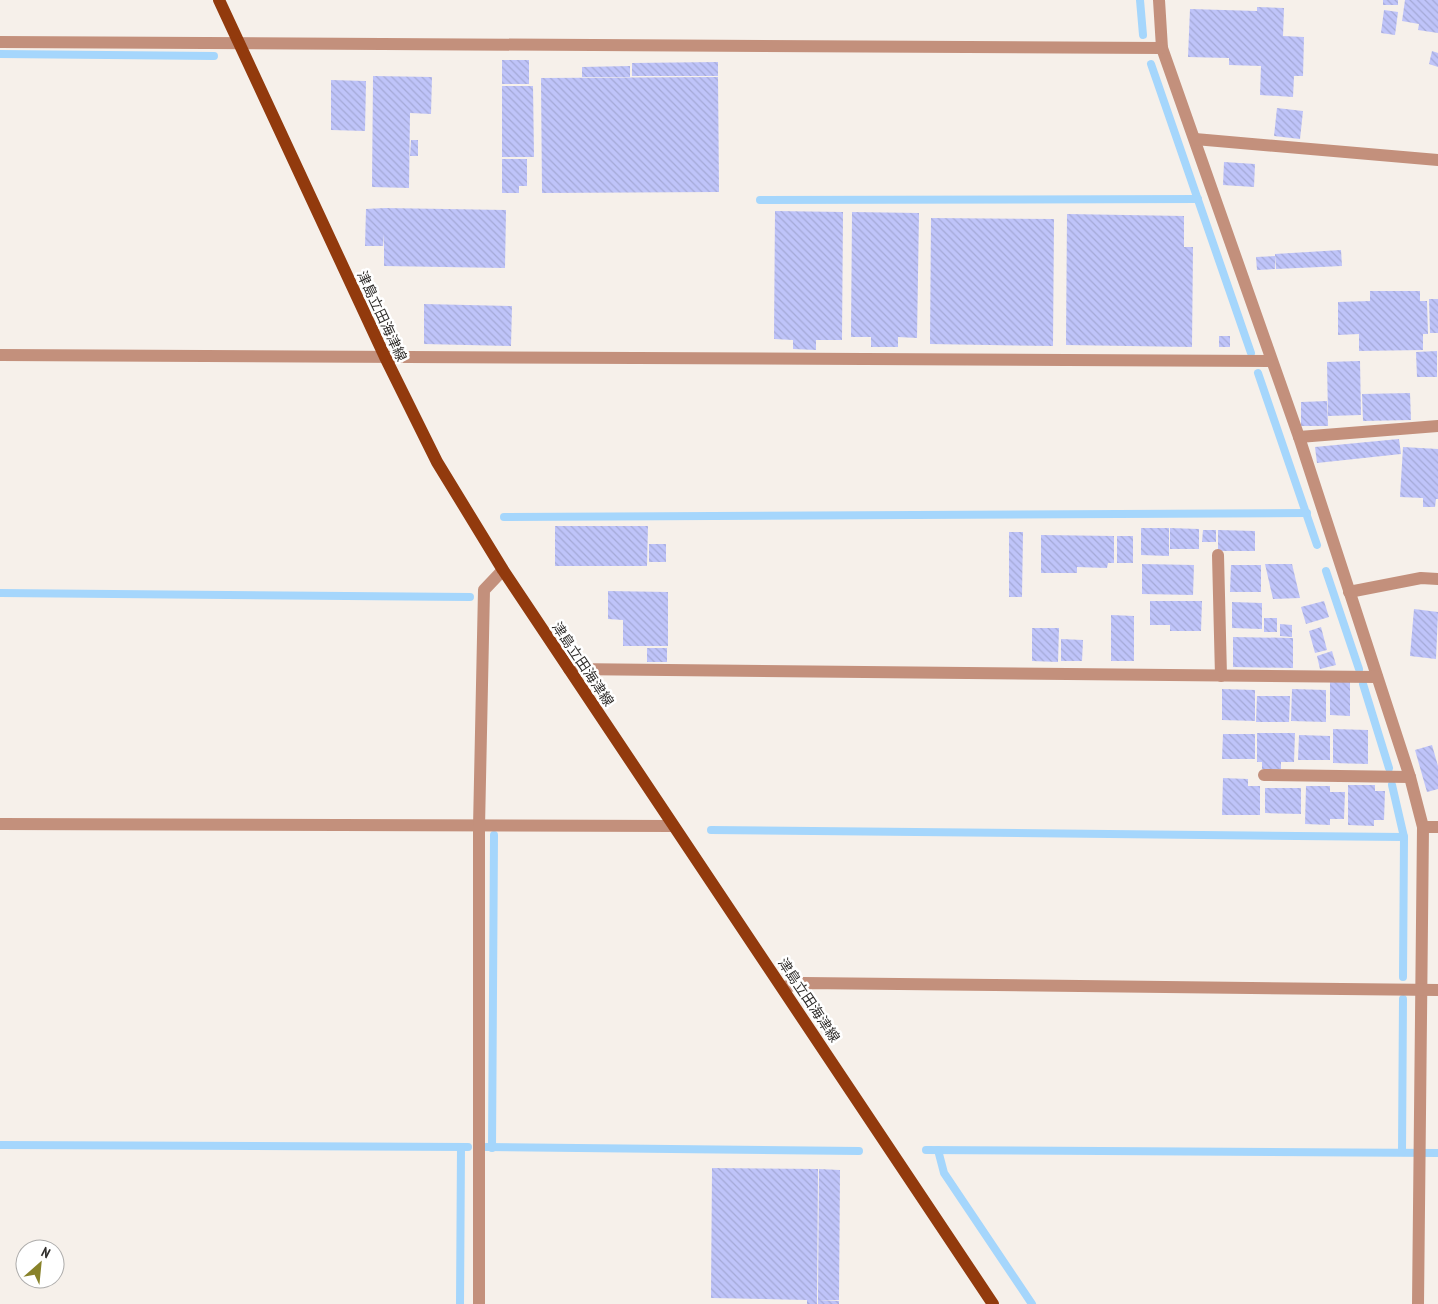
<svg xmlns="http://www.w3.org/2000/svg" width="1438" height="1304" font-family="'PT Sans Narrow','Noto Sans JP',sans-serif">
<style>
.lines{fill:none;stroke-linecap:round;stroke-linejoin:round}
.stream{stroke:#a5d6fc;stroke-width:8}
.building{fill:url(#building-back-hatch)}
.minor{stroke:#c3907c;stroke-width:12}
.major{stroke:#923a0d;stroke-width:12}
.labels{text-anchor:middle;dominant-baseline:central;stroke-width:5;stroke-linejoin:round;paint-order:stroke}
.street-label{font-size:14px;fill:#2f2d2b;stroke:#fff}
</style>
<defs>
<pattern id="building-back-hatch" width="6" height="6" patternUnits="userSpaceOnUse" patternTransform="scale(1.25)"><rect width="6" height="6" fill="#bfc4f9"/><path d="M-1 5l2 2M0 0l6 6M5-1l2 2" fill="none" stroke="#a4a9d6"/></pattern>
</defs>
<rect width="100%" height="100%" fill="#f6f0ea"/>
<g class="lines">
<g class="stream">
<polyline points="1140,0 1143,35"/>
<polyline points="0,54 214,56"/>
<polyline points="1151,64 1251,353"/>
<polyline points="760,200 1198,199"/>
<polyline points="1258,373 1317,545"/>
<polyline points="504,517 1307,513"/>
<polyline points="1326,571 1359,669"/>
<polyline points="0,593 470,597"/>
<polyline points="1363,684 1389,768"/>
<polyline points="1392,785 1404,837 1403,977"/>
<polyline points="711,830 1404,837"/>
<polyline points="0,1145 468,1147"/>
<polyline points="486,1147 859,1151"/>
<polyline points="492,1148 494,835"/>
<polyline points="926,1150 1438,1153"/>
<polyline points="938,1150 944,1173 1032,1304"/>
<polyline points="1402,1152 1403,999"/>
<polyline points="460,1304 461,1147"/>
</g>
</g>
<g class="building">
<rect x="1383" y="0" width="15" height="5"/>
<polygon points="1405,0 1438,0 1438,33 1418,30 1419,24 1402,21"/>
<polygon points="1257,7 1284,8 1283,36 1304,37 1303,76 1294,76 1293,97 1260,95 1261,66 1229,65 1229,58 1188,57 1190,9 1257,11"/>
<polygon points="1384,10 1398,12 1395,35 1381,33"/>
<polygon points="1432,51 1438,53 1438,67 1429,64"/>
<rect x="502" y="60" width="27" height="24"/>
<polygon points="718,62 718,76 632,76 632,63"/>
<polygon points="630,66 630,77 582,77 582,67"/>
<polygon points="373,76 432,77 431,114 410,113 409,188 372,187"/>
<polygon points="718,77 719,192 542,193 541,78"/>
<polygon points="331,80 366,81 365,131 331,130"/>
<polygon points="502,86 533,86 534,157 502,157"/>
<polygon points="1277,108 1303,111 1300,139 1274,136"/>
<polygon points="411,140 418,140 418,156 410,156"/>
<polygon points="502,159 527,159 527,186 519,186 519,193 502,193"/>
<polygon points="1224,162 1255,164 1254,187 1223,185"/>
<polygon points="385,208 506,210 505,268 384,266 384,234 383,246 365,246 366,209"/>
<polygon points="775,211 843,212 842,340 816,340 816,350 793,349 793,340 774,339"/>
<polygon points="852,212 919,213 917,338 898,337 898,347 871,347 871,337 851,337"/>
<polygon points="1067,214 1184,216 1184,247 1193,247 1192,347 1066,345"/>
<polygon points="931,218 1054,219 1053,346 930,344"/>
<polygon points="1341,250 1342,266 1276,269 1275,254"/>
<polygon points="1275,256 1275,269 1257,270 1256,257"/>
<polygon points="1370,291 1420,291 1420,301 1427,301 1428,334 1423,334 1423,350 1359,351 1359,334 1338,335 1338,302 1370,301"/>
<polygon points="1429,299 1438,299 1438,333 1430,333"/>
<polygon points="424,304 512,306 511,346 424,344"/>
<rect x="1219" y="336" width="11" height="11"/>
<polygon points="1437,351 1437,377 1417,377 1416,352"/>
<polygon points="1360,361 1361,415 1328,416 1327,362"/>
<polygon points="1410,393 1411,420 1363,421 1362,394"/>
<polygon points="1327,401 1328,426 1301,426 1301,402"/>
<polygon points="1399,439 1401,454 1317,463 1315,447"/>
<polygon points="1403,447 1438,449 1438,499 1436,499 1435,507 1423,507 1423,498 1400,497"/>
<polygon points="555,526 648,526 647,566 555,566"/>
<polygon points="1141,528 1169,528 1169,556 1141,555"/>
<polygon points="1170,528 1199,529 1199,549 1170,549"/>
<polygon points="1203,530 1216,530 1216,542 1202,542"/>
<polygon points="1218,530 1255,531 1255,551 1218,551"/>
<polygon points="1009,532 1023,532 1022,597 1009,597"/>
<polygon points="1041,535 1114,536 1114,563 1108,563 1107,568 1077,567 1077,573 1041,573"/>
<rect x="1117" y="536" width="16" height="27"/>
<rect x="649" y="544" width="17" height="18"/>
<polygon points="1142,564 1194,565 1193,595 1142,594"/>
<polygon points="1265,564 1292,564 1300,598 1273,599"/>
<polygon points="1231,565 1261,565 1261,592 1230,592"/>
<polygon points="608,591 668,592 668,646 623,646 623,620 608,619"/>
<polygon points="1150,601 1202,601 1201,631 1170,631 1170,625 1150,625"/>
<polygon points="1324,601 1329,617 1306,624 1301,607"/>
<polygon points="1232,602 1262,603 1262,629 1232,628"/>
<polygon points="1414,609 1438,612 1436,659 1410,656"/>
<polygon points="1111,615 1134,616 1134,661 1111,661"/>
<rect x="1264" y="618" width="13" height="14"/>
<polygon points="1280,624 1292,625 1292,637 1280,636"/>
<polygon points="1321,627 1327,650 1315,653 1309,631"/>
<polygon points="1032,628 1059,628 1058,662 1032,661"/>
<polygon points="1233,637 1293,638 1293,668 1233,667"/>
<polygon points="1061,639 1083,640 1082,661 1061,661"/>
<rect x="647" y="648" width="20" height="14"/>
<polygon points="1332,651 1336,665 1320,669 1317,656"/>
<polygon points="1330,682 1350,682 1350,716 1330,715"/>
<polygon points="1222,689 1255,690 1255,721 1222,720"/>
<polygon points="1292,689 1326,690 1326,722 1291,721"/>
<polygon points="1257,696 1290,696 1289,722 1256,722"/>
<polygon points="1333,729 1368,730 1368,764 1333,763"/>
<polygon points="1257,733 1295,733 1294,762 1281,762 1281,769 1262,769 1262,762 1257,762"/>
<polygon points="1223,734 1255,734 1255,759 1222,759"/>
<polygon points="1299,735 1330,736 1330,760 1298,760"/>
<polygon points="1432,745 1438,766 1438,789 1427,792 1415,750"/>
<polygon points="1223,778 1248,779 1248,786 1260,786 1260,815 1222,815"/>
<polygon points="1348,785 1375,785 1375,791 1385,791 1384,820 1374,820 1374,826 1348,825"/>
<polygon points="1306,786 1330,786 1330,792 1345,792 1344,819 1330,819 1330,825 1305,824"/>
<polygon points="1265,788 1301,788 1301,814 1265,813"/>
<polygon points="712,1168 818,1169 817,1304 807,1304 807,1300 711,1298"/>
<polygon points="819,1169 840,1170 839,1300 818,1300"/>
<polygon points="818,1300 839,1301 839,1304 818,1304"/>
</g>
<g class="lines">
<g class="minor">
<polyline points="1159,0 1162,48 1299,437 1410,777 1423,827 1418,1304"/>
<polyline points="0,42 1162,48"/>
<polyline points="1195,139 1438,160"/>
<polyline points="0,355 1270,361"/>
<polyline points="1299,437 1438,426"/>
<polyline points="1218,555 1221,676"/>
<polyline points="1349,592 1421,578 1438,579"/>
<polyline points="569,669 1377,677"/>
<polyline points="1264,775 1410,777"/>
<polyline points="0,824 673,826"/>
<polyline points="1423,827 1438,827"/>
<polyline points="784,987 804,983 1438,990"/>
<polyline points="479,1304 479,827 484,590 503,570"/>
</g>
<polyline class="major" points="219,0 385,357 437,462 503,570 993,1304"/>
</g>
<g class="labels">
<g class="street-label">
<text transform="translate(382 316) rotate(65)">津島立田海津線</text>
<text transform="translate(583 664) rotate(56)">津島立田海津線</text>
<text transform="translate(809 1000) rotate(56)">津島立田海津線</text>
</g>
</g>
<g transform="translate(40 1264) rotate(27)"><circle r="24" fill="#ffffff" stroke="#acabaa"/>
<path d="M0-4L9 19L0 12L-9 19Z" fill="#88822a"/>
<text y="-8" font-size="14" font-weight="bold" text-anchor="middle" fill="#2f2d2b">N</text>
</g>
</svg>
